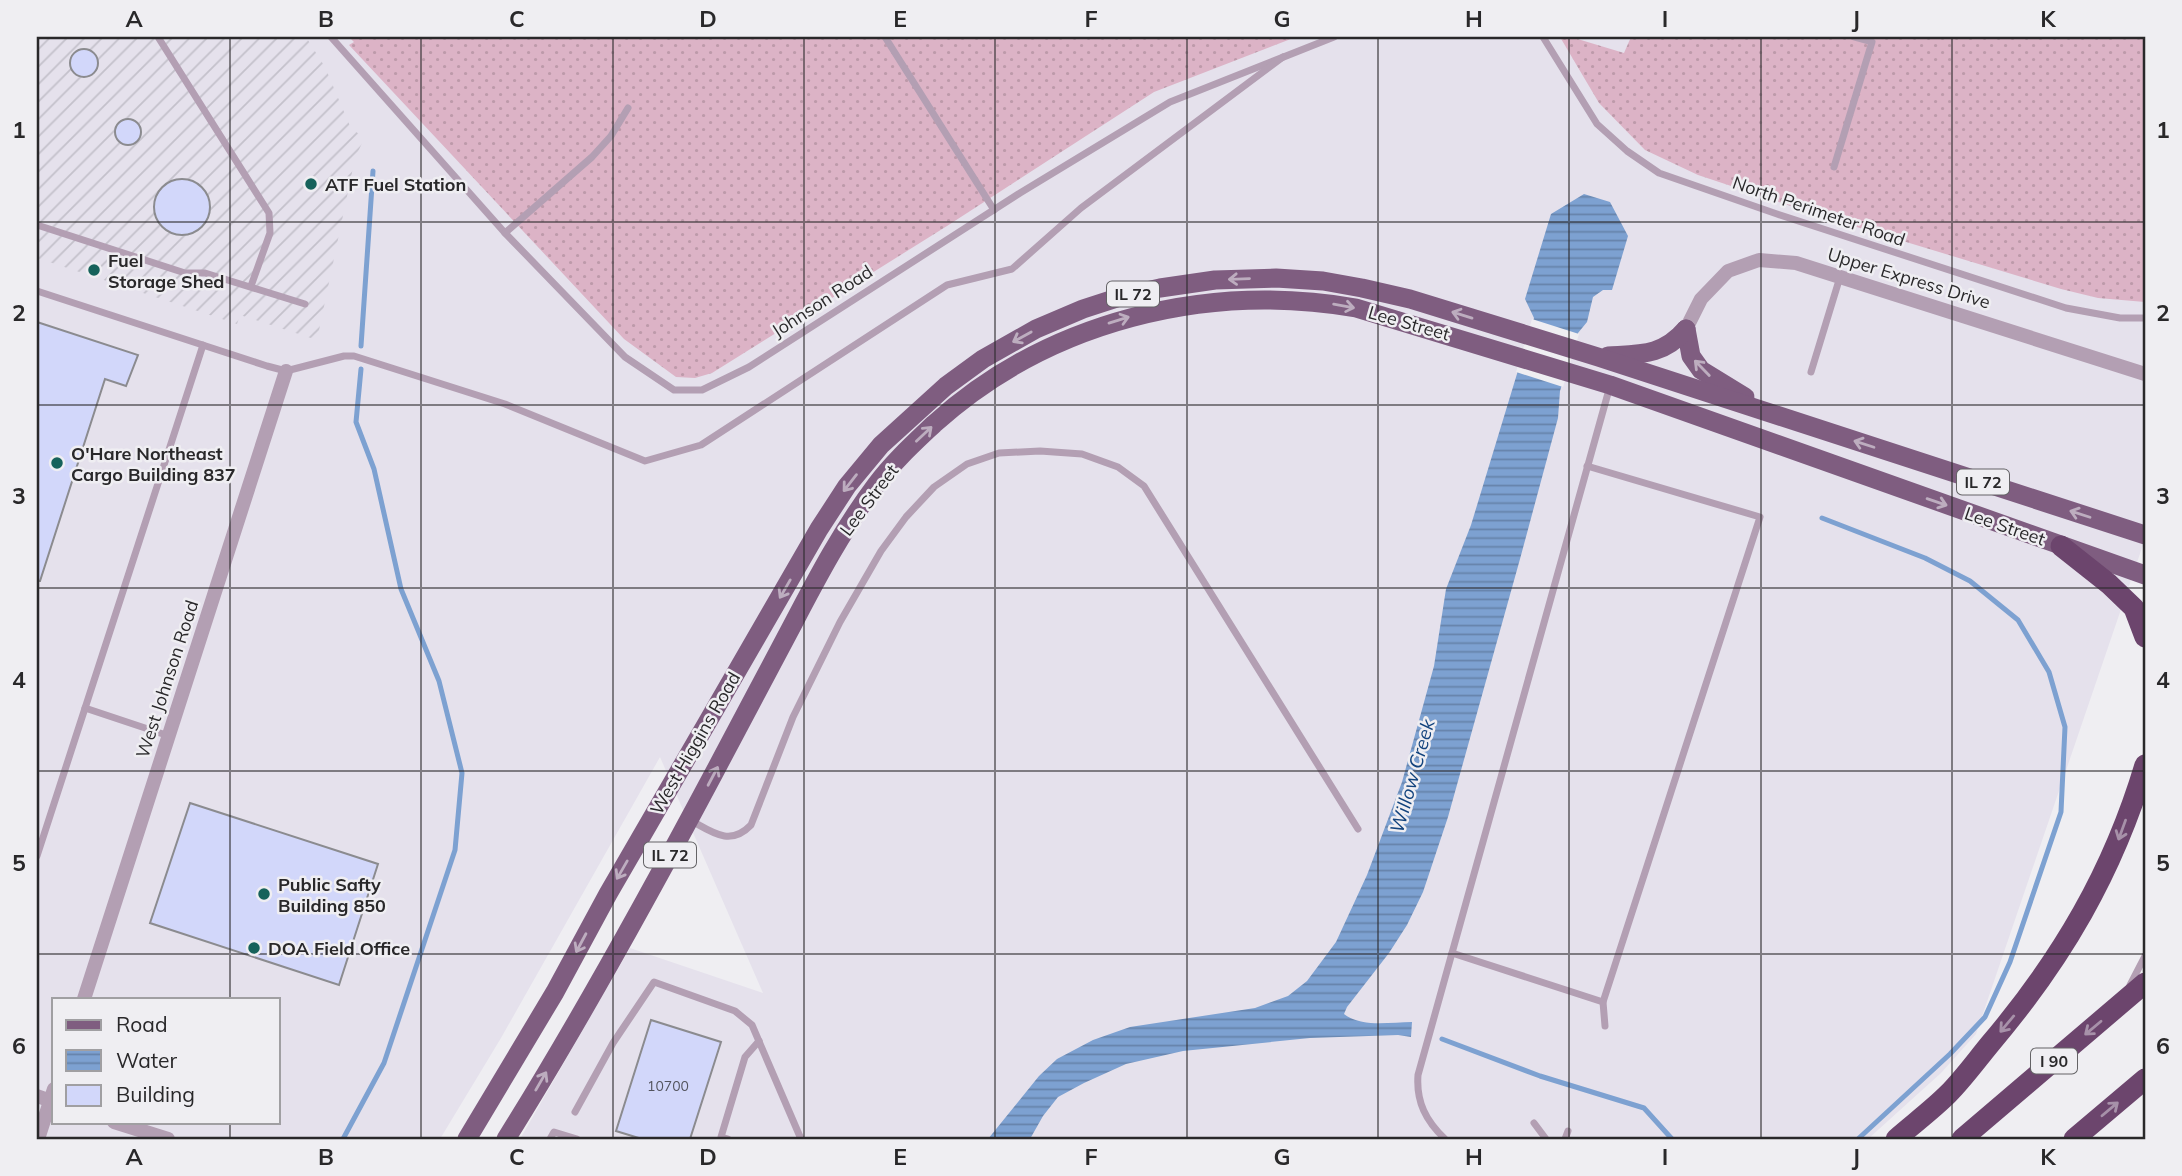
<svg xmlns="http://www.w3.org/2000/svg" width="2182" height="1176" font-family="Mulish,sans-serif">
<style>
.built{fill:#e5e1ec;fill-rule:evenodd}
.industrial{fill:url(#industrial-furrows)}
.grass{fill:url(#grass-dots)}
.water{fill:url(#water-rules)}
.pier{fill:#efeef2}
.lines{fill:none;stroke-linecap:round;stroke-linejoin:round}
.stream{stroke:#7da1d1;stroke-width:5}
.building{fill:#d2d7fa;stroke:#8b8b8f;stroke-width:2}
.service{stroke:#b39fb3;stroke-width:7}
.minor{stroke:#b39fb3;stroke-width:14}
.primary{stroke:#7f5d80;stroke-width:19}
.motorway{stroke:#6c456d;stroke-width:21}
.oneway{stroke:#bdadbf}
.oneway2{stroke:#a791a9}
.grid{fill:none;stroke:#29282a;stroke-width:2;stroke-opacity:0.55}
.poi-dot{fill:#16625b;stroke:#efeef2;stroke-width:2.5}
.labels{text-anchor:middle;dominant-baseline:central;stroke-width:5;stroke-linejoin:round;paint-order:stroke}
.number-label{font-size:14px;fill:#53545e}
.shield{fill:#efeef2;stroke:#646366;stroke-width:2}
.shield-label{font-size:16px;font-weight:bold;fill:#29282a}
.poi-label{font-size:18px;font-weight:bold;fill:#29282a;stroke:#efeef2;text-anchor:start}
.street-label{font-size:18px;fill:#29282a;stroke:#efeef2}
.water-label{font-size:19px;font-style:italic;fill:#12437d;stroke:#efeef2}
.neatline{fill:none;stroke:#29282a;stroke-width:2.5}
.grid-label{font-size:23px;text-anchor:middle;font-weight:bold;fill:#29282a}
</style>
<defs>
<pattern id="industrial-furrows" width="10" height="10" patternUnits="userSpaceOnUse" patternTransform="scale(1.75)"><rect width="10" height="10" fill="#e5e1ec"/><path d="M-1 1l2-2M0 10L10 0M9 11l2-2" fill="none" stroke="#c4c1cb"/></pattern>
<pattern id="grass-dots" width="8" height="8" patternUnits="userSpaceOnUse" patternTransform="scale(1.75)"><rect width="8" height="8" fill="#dcb3c6"/><path d="M2 2h.1M6 6h.1" fill="none" stroke="#bd9aaa" stroke-width="1.8" stroke-linecap="round"/></pattern>
<pattern id="water-rules" width="6" height="5" patternUnits="userSpaceOnUse" patternTransform="scale(1.75)"><rect width="6" height="5" fill="#7da1d1"/><path d="M0 2.5h6" fill="none" stroke="#6683aa"/></pattern>
</defs>
<rect width="100%" height="100%" fill="#efeef2"/>
<path class="built" d="M37,37H2145V539L1976,1034L1941,1073L1868,1139H520L630,948L763,993L660,757L501,1038L440,1139H37ZM54,999H278V1122H54Z"/>
<polygon class="industrial" points="37,37 306,37 325,67 350,126 364,139 355,158 317,340 240,315 237,324 37,258"/>
<g class="grass">
<polygon points="349,37 1296,37 1154,92 947,226 712,373 695,378 676,377 624,339 349,45 354,42"/>
<polygon points="1560,37 1571,37 1624,53 1631,37 2145,37 2145,302 2098,298 2061,289 1827,218 1698,175 1645,150 1599,103"/>
</g>
<path class="water" d="M1584,194L1610,202L1628,236L1612,290H1603L1593,297L1587,322L1578,333L1560,391L1558,418L1520,559L1448,817L1423,892L1407,925L1389,953L1347,1007L1344,1014C1362,1028 1390,1022 1412,1022L1411,1037L1398,1035L1310,1038L1183,1051L1126,1064L1084,1083L1058,1097L1043,1116L1030,1139H988L1039,1076L1057,1059L1093,1040L1130,1027L1255,1008L1288,996L1307,981L1336,942L1367,875L1402,782L1434,666L1446,589L1471,525L1534,318L1525,299L1551,214Z"/>
<polygon class="pier" points="1532,319 1579,334 1563,387 1516,372"/>
<g class="lines">
<g class="stream">
<polyline points="361,346 373,171"/>
<polyline points="1822,518 1925,558 1970,581 2018,620 2049,672 2065,727 2061,812 2010,962 1985,1017 1950,1054 1858,1139"/>
<polyline points="1442,1039 1540,1076 1644,1108 1672,1139"/>
<polyline points="343,1139 384,1063 455,850 462,773 439,681 401,589 374,469 356,422 361,369"/>
</g>
</g>
<g class="building">
<circle cx="84" cy="63" r="14"/>
<circle cx="128" cy="132" r="13"/>
<circle cx="182" cy="207" r="28"/>
<polygon points="37,322 138,355 126,386 105,379 40,581 37,581"/>
<polygon points="190,803 378,864 339,985 150,923"/>
<polygon points="651,1020 721,1042 690,1139 642,1139 616,1131"/>
</g>
<g class="lines">
<g class="service">
<polyline points="158,37 269,213 270,233 251,286"/>
<polyline points="331,37 505,233 625,357 674,390 702,390 749,367 1020,193 1170,102 1334,37"/>
<polyline points="885,37 994,210"/>
<polyline points="1543,37 1597,124 1627,151 1659,173 1777,214 2066,308 2120,318 2145,318"/>
<polyline points="1834,167 1872,42 1854,37"/>
<polyline points="37,225 185,273 205,273 305,304"/>
<polyline points="505,233 592,157 611,136 628,108"/>
<polyline points="37,291 267,366 286,371 344,356 354,356 505,404 645,461 701,445 947,285 1012,269 1081,208 1283,57"/>
<polyline points="1811,372 1840,277"/>
<polyline points="1587,466 1760,517 1603,1002 1605,1026"/>
<polyline points="85,708 169,736"/>
<path d="M690,820C712,832 730,847 751,825L793,717L840,622L881,551L906,517L934,487L967,464L999,453L1040,451L1082,454L1118,467L1144,486L1358,829"/>
<polyline points="37,856 203,345"/>
<polyline points="1452,953 1603,1002"/>
<polyline points="2130,985 2145,956"/>
<polyline points="575,1112 613,1043 654,982 735,1011 752,1025 801,1139"/>
<polyline points="1534,1123 1546,1139"/>
<polyline points="550,1139 554,1132 577,1139"/>
<polyline points="728,1139 721,1137 745,1057 759,1041"/>
<path d="M1445,1139C1426,1121 1416,1102 1418,1075L1610,386"/>
<polyline points="1565,1139 1568,1131"/>
</g>
<g class="minor">
<polyline points="1686,329 1701,299 1728,271 1759,260 1796,263 2145,374"/>
<polyline points="84,999 286,371"/>
<polyline points="37,1096 54,1102"/>
<polyline points="114,1122 168,1139"/>
<polyline points="38,1139 54,1089"/>
</g>
<g class="primary">
<polyline points="1686,329 1691,356 1701,370 1745,397"/>
<path d="M1608,356C1640,354 1663,356 1686,329"/>
<polyline points="467,1139 555,992 608,894 707,723 819,529 847,486 881,445 946,386 983,359 1036,329 1083,309 1120,297 1160,288 1215,280 1276,278 1323,281 1362,288 1410,299 1598,357 2145,535"/>
<path d="M506,1139C580,1021 648,897 714,773C740,723 767,674 793,624C818,576 843,529 876,485C892,463 914,443 934,424C1048,321 1206,282 1356,308L1610,385L2145,575"/>
</g>
<g class="motorway">
<polyline points="2061,546 2109,584 2134,608 2145,637"/>
<path d="M1896,1139C1913,1124 1932,1110 1948,1094C1963,1079 1976,1061 1990,1044C2062,959 2113,872 2145,765"/>
<polyline points="1962,1139 2145,983"/>
<polyline points="2074,1139 2145,1079"/>
</g>
</g>
<defs><path id="oneway-shaft" d="M-6 0H5M1.5-3L5.5 0L1.5 3" fill="none" stroke-width="1.6" stroke-linecap="round" stroke-linejoin="round" transform="scale(1.75)"/></defs>
<g class="oneway">
<use href="#oneway-shaft" transform="translate(1239 279) rotate(178)"/>
<use href="#oneway-shaft" transform="translate(1344 306) rotate(10)"/>
<use href="#oneway-shaft" transform="translate(1462 315) rotate(-163)"/>
<use href="#oneway-shaft" transform="translate(1119 320) rotate(-17)"/>
<use href="#oneway-shaft" transform="translate(1022 337) rotate(151)"/>
<use href="#oneway-shaft" transform="translate(1702 368) rotate(-134)"/>
<use href="#oneway-shaft" transform="translate(924 434) rotate(-43)"/>
<use href="#oneway-shaft" transform="translate(1864 444) rotate(-162)"/>
<use href="#oneway-shaft" transform="translate(850 483) rotate(128)"/>
<use href="#oneway-shaft" transform="translate(1937 502) rotate(19)"/>
<use href="#oneway-shaft" transform="translate(2080 514) rotate(-162)"/>
<use href="#oneway-shaft" transform="translate(785 589) rotate(120)"/>
<use href="#oneway-shaft" transform="translate(713 776) rotate(-62)"/>
<use href="#oneway-shaft" transform="translate(622 870) rotate(120)"/>
<use href="#oneway-shaft" transform="translate(581 943) rotate(118)"/>
<use href="#oneway-shaft" transform="translate(541 1081) rotate(-60)"/>
</g>
<g class="oneway2">
<use href="#oneway-shaft" transform="translate(2122 830) rotate(110)"/>
<use href="#oneway-shaft" transform="translate(2007 1024) rotate(130)"/>
<use href="#oneway-shaft" transform="translate(2093 1028) rotate(140)"/>
<use href="#oneway-shaft" transform="translate(2110 1109) rotate(-40)"/>
</g>
<path class="grid" d="M230,37V999M421,37V1139M613,37V1139M804,37V1139M995,37V1139M1187,37V1139M1378,37V1139M1569,37V1139M1761,37V1139M1952,37V1139M37,222H2145M37,405H2145M37,588H2145M37,771H2145M37,954H2145M230,1122V1139"/>
<g class="poi-dot">
<circle cx="311" cy="184" r="7"/>
<circle cx="94" cy="270" r="7"/>
<circle cx="57" cy="463" r="7"/>
<circle cx="264" cy="894" r="7"/>
<circle cx="254" cy="948" r="7"/>
</g>
<g class="labels">
<g class="number-label">
<text x="668" y="1086">10700</text>
</g>
<g class="shield">
<rect x="1107" y="281.5" width="52" height="25" rx="5"/>
<rect x="1957" y="469.5" width="52" height="25" rx="5"/>
<rect x="644" y="842.5" width="52" height="25" rx="5"/>
<rect x="2031" y="1048.5" width="46" height="25" rx="5"/>
</g>
<g class="shield-label">
<text x="1133" y="294">IL 72</text>
<text x="1983" y="482">IL 72</text>
<text x="670" y="855">IL 72</text>
<text x="2054" y="1061">I 90</text>
</g>
<g class="poi-label">
<text x="325" y="184">ATF Fuel Station</text>
<text x="108" y="260">Fuel<tspan x="108" dy="21">Storage Shed</tspan></text>
<text x="71" y="453">O'Hare Northeast<tspan x="71" dy="21">Cargo Building 837</tspan></text>
<text x="278" y="884">Public Safty<tspan x="278" dy="21">Building 850</tspan></text>
<text x="268" y="948">DOA Field Office</text>
</g>
<g class="street-label">
<text transform="translate(1819 211) rotate(19)">North Perimeter Road</text>
<text transform="translate(1909 278) rotate(17)">Upper Express Drive</text>
<text transform="translate(822 301) rotate(-33)">Johnson Road</text>
<text transform="translate(1409 323) rotate(16)">Lee Street</text>
<text transform="translate(869 500) rotate(-53)">Lee Street</text>
<text transform="translate(2005 526) rotate(19)">Lee Street</text>
<text transform="translate(167 679) rotate(-72)">West Johnson Road</text>
<text transform="translate(695 743) rotate(-60)">West Higgins Road</text>
</g>
<g class="water-label">
<text transform="translate(1412 776) rotate(-74)">Willow Creek</text>
</g>
</g>
<rect width="2182" height="1176" fill="none" stroke="#efeef2" stroke-width="77"/>
<rect x="52" y="998" width="228" height="126" fill="#efeef2" stroke="#a09fa2" stroke-width="2"/>
<rect x="66" y="1020" width="35" height="10" fill="#7f5d80" stroke="#a09fa2" stroke-width="2"/>
<text x="116" y="1032" font-size="21" fill="#29282a">Road</text>
<rect x="66" y="1050" width="35" height="21" fill="url(#water-rules)" stroke="#a09fa2" stroke-width="2"/>
<text x="116" y="1068" font-size="21" fill="#29282a">Water</text>
<rect x="66" y="1085" width="35" height="21" fill="#d2d7fa" stroke="#a09fa2" stroke-width="2"/>
<text x="116" y="1102" font-size="21" fill="#29282a">Building</text>
<rect x="38" y="38" width="2106" height="1100" class="neatline"/>
<g class="grid-label">
<text x="134" y="27">A</text>
<text x="326" y="27">B</text>
<text x="517" y="27">C</text>
<text x="708" y="27">D</text>
<text x="900" y="27">E</text>
<text x="1091" y="27">F</text>
<text x="1282" y="27">G</text>
<text x="1474" y="27">H</text>
<text x="1665" y="27">I</text>
<text x="1856" y="27">J</text>
<text x="2048" y="27">K</text>
<text x="19" y="138">1</text>
<text x="2163" y="138">1</text>
<text x="19" y="321">2</text>
<text x="2163" y="321">2</text>
<text x="19" y="504">3</text>
<text x="2163" y="504">3</text>
<text x="19" y="688">4</text>
<text x="2163" y="688">4</text>
<text x="19" y="871">5</text>
<text x="2163" y="871">5</text>
<text x="19" y="1054">6</text>
<text x="2163" y="1054">6</text>
<text x="134" y="1165">A</text>
<text x="326" y="1165">B</text>
<text x="517" y="1165">C</text>
<text x="708" y="1165">D</text>
<text x="900" y="1165">E</text>
<text x="1091" y="1165">F</text>
<text x="1282" y="1165">G</text>
<text x="1474" y="1165">H</text>
<text x="1665" y="1165">I</text>
<text x="1856" y="1165">J</text>
<text x="2048" y="1165">K</text>
</g>
</svg>
